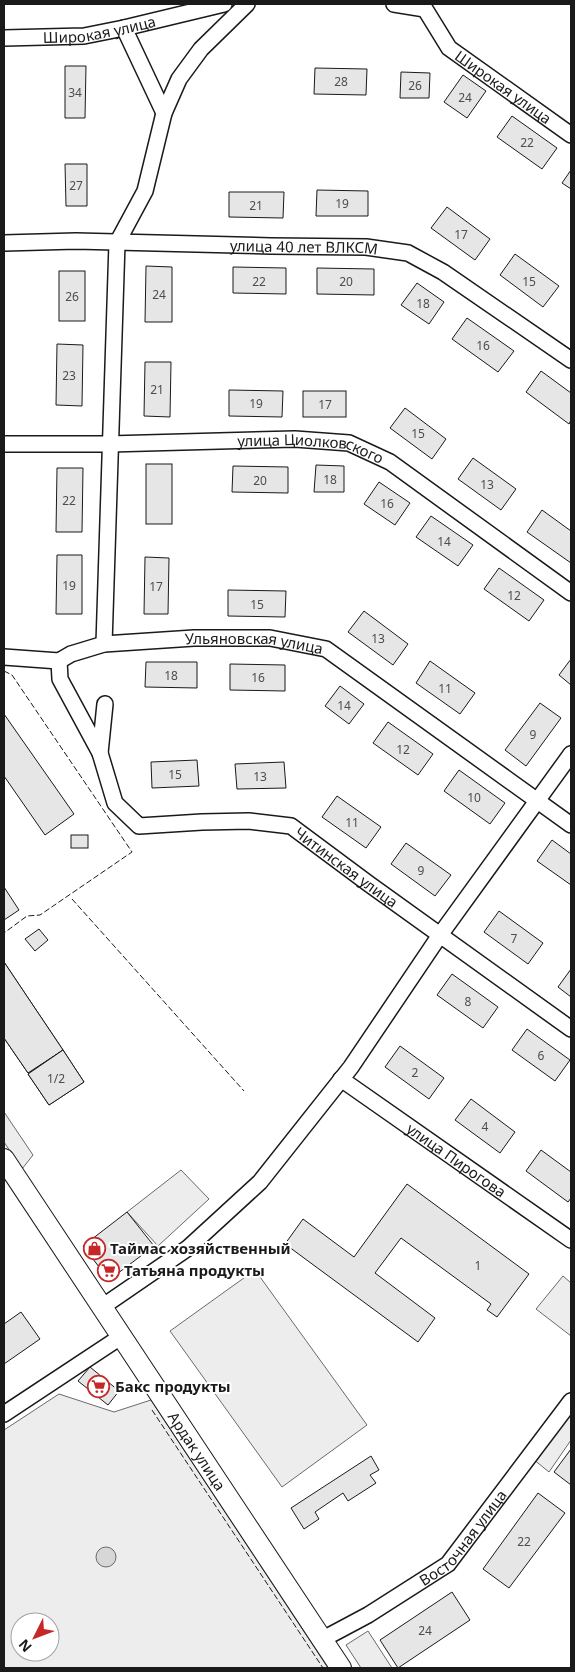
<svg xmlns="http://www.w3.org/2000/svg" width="575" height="1672" font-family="'Noto Sans',sans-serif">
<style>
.built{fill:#ededed;stroke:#6a6a6a;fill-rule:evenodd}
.water{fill:#d7d7d7;stroke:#6a6a6a}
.building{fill:#e6e6e6;stroke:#1a1a1a}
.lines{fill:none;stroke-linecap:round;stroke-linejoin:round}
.minor-casing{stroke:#1a1a1a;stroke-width:18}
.tertiary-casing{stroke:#1a1a1a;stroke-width:22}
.minor{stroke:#fff;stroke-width:15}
.tertiary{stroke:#fff;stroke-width:20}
.fence{stroke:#1a1a1a;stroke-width:1;stroke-dasharray:6 2.5;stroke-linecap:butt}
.labels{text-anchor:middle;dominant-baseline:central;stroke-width:4;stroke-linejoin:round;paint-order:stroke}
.number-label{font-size:12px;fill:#4d4d4d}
.street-label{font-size:15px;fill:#1a1a1a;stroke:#fff}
.poi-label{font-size:15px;font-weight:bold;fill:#1a1a1a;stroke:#fff;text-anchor:start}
</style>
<rect width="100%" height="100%" fill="#fff"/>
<g class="built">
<polygon points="4,1112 33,1155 22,1169 4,1142"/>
<polygon points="181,1170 209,1199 158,1246 127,1212"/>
<polygon points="255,1270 367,1425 282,1487 170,1331"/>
<polygon points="563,1276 571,1283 571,1336 536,1309"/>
<path d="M59,1394L114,1412L151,1400L328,1668H4V1430ZM20,1622H50V1652H20Z"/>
<polygon points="571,1407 571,1440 549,1472 533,1459"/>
<polygon points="368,1631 392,1668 361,1668 346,1645"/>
</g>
<circle class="water" cx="106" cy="1557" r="10"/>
<g class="building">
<polygon points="65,66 86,66 85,118 65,118"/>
<polygon points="315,68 367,69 366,95 314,94"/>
<polygon points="401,72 430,73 429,98 400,98"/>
<polygon points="463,75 486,91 467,118 444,102"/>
<polygon points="512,116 557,148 542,169 497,137"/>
<polygon points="65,164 87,164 87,206 66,206"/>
<polygon points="571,170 571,189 562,183"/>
<polygon points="317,190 368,191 368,216 316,216"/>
<polygon points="229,192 284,192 283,218 229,217"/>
<polygon points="447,207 490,239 475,260 431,228"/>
<polygon points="515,254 559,286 543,307 500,275"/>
<polygon points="146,266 172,267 172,322 145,322"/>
<polygon points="233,267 286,268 286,294 233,293"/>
<polygon points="317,268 374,269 374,295 317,294"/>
<rect x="59" y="271" width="26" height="50"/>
<polygon points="417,283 444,302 429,324 401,305"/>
<polygon points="467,318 514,351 498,372 452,339"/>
<polygon points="57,344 83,345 82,406 56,405"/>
<polygon points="145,362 171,362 170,417 144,416"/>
<polygon points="541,371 571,393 571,420 569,424 526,392"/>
<polygon points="229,390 283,391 282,417 229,416"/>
<rect x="303" y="391" width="43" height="26"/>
<polygon points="405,408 446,439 432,459 390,428"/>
<polygon points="473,458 516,489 501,510 458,479"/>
<rect x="146" y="464" width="26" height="60"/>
<polygon points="316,465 344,466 344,492 314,492"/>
<polygon points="233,466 288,467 288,493 232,492"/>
<polygon points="57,468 83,468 82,532 56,532"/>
<polygon points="379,482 410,503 395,525 364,504"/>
<polygon points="542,510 571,531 571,563 527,532"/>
<polygon points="431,516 473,545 458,566 416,537"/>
<polygon points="57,555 82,555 82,614 56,614"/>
<polygon points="145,557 169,558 168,614 144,614"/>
<polygon points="499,568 544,600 529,621 484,589"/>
<polygon points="228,590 286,591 285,617 228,616"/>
<polygon points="364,611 408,644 393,665 348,632"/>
<polygon points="571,659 571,685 559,675"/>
<polygon points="430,661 475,693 460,714 416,683"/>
<polygon points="146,662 197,662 197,688 145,687"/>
<polygon points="230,664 285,665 285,691 230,690"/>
<polygon points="340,686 364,704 349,724 325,706"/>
<polygon points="540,703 561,718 526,766 505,750"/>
<polygon points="4,714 74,814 45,835 4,776"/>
<polygon points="388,722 433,754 418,775 373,743"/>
<polygon points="197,760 199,786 152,788 151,762"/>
<polygon points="284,762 286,788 237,789 235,764"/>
<polygon points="459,770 505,803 490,824 444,791"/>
<polygon points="337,796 381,827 366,848 322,817"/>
<rect x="71" y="835" width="17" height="13"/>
<polygon points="552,840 571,854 571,885 537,861"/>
<polygon points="406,843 451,875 435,896 391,864"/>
<polygon points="4,887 19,910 4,920"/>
<polygon points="499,911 543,943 528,964 484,932"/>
<polygon points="39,929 48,940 35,951 25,939"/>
<polygon points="4,962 63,1050 28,1073 4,1038"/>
<polygon points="4,962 63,1050 28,1073 4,1038"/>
<polygon points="571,969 571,997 558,987"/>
<polygon points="452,974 498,1007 483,1028 437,995"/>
<polygon points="527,1029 570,1060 555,1081 512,1050"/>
<polygon points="400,1046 444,1078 429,1099 385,1067"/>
<polygon points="63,1050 84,1082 49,1105 28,1074"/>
<polygon points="63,1050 84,1082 49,1105 28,1074"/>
<polygon points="471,1099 515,1132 500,1153 455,1120"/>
<polygon points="541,1150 571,1172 571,1198 568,1202 526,1171"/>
<polygon points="407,1184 529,1274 497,1317 487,1310 491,1304 401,1238 375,1273 435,1318 418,1342 285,1244 303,1219 354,1257"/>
<polygon points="127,1212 154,1246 109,1280 83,1246"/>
<polygon points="21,1312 40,1339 4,1364 4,1324"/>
<polygon points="90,1367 119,1391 108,1405 78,1381"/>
<polygon points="571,1449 571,1485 554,1472"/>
<polygon points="371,1456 379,1470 370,1475 376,1483 348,1501 343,1493 315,1512 319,1519 304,1529 291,1508"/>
<polygon points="538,1493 565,1513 509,1588 483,1569"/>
<polygon points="452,1592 470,1620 398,1668 380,1640"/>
</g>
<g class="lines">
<defs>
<g id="minor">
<path id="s1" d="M394,4L425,9L449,48L571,135"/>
<polyline points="124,28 164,113"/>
<path id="s2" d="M4,38L84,36L124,28L224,4"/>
<path id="s3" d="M4,243L76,241L271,246L366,247L408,253L443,272L571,360"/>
<path id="s4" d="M4,444H109L295,439L349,443L390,462L571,593"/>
<polyline points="104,644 117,243 145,191 164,113 179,79 201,49 247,4"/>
<path id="s5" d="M4,657L59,661L71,654L104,644L194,638H270L326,649L571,825"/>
<path id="s6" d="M59,661L60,679L100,753L115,803L139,826L202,822L249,821L291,826L369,884L571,1029"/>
<polyline points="100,753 105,704"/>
<path id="s7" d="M341,1079L571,1240"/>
<polyline points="102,1307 188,1248 260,1182 351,1067 440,935 571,754"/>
<polyline points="4,1414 122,1336"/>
<path id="s8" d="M323,1639L368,1615L448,1564L571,1401"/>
</g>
<g id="tertiary">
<path id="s9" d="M4,1159L341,1668"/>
</g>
</defs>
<use href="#minor" class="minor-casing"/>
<use href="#tertiary" class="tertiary-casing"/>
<use href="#minor" class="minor"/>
<use href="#tertiary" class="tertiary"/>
<g class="fence">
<polyline points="4,671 12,675 132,852 40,915 27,916 4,933"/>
<polyline points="72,899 244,1091"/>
<polyline points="152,1410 323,1668"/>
</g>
</g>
<defs>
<symbol id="shop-ring" viewBox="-11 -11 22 22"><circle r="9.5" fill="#fff" stroke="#c62828" stroke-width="1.5"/><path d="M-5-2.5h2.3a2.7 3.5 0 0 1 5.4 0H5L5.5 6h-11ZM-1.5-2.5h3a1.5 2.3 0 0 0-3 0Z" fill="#c62828"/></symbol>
<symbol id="supermarket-ring" viewBox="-11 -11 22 22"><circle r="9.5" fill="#fff" stroke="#c62828" stroke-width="1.5"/><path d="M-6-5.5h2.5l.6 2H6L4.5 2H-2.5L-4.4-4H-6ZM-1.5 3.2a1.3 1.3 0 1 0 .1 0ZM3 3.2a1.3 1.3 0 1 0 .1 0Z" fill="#c62828"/></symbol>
</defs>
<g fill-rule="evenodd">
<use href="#shop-ring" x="82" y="1236" width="25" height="25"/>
<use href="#supermarket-ring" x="96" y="1258" width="25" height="25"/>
<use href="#supermarket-ring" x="86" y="1374" width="25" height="25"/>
</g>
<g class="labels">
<g class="number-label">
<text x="341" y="81">28</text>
<text x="415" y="85">26</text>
<text x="75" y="92">34</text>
<text x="465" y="97">24</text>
<text x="527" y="142">22</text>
<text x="76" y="185">27</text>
<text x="342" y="203">19</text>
<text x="256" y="205">21</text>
<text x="461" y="234">17</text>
<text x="259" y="281">22</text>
<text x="346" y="281">20</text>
<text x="529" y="281">15</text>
<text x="159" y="294">24</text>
<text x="72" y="296">26</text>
<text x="423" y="303">18</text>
<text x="483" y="345">16</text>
<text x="69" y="375">23</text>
<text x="157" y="389">21</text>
<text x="256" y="403">19</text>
<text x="325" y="404">17</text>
<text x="418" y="433">15</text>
<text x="330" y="479">18</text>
<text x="260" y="480">20</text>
<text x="487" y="484">13</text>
<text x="69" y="500">22</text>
<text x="387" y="503">16</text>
<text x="444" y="541">14</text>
<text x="69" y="585">19</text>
<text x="156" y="586">17</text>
<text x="514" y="595">12</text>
<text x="257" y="604">15</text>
<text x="378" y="638">13</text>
<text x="171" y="675">18</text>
<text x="258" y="677">16</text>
<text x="445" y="688">11</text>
<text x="344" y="705">14</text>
<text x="533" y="734">9</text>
<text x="403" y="749">12</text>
<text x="175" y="774">15</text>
<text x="260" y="776">13</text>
<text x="474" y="797">10</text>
<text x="352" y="822">11</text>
<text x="421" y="870">9</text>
<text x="514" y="938">7</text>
<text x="468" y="1001">8</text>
<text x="541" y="1055">6</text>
<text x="415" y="1072">2</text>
<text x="56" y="1078">1/2</text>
<text x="485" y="1126">4</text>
<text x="478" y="1265">1</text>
<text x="524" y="1541">22</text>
<text x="425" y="1630">24</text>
</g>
<g class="street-label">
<text stroke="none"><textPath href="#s2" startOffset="96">Широкая улица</textPath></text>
<text stroke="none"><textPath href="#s1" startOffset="144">Широкая улица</textPath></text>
<text stroke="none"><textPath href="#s3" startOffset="300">улица 40 лет ВЛКСМ</textPath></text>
<text stroke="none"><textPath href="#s4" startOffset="308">улица Циолковского</textPath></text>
<text stroke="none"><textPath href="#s5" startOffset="254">Ульяновская улица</textPath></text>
<text stroke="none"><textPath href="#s6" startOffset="409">Читинская улица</textPath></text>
<text stroke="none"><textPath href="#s7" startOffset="141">улица Пирогова</textPath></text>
<text stroke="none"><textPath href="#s9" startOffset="350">Ардак улица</textPath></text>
<text stroke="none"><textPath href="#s8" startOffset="175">Восточная улица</textPath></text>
</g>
<g class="poi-label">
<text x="110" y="1248">Таймас хозяйственный</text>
<text x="124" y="1270">Татьяна продукты</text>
<text x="115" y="1386">Бакс продукты</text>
</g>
</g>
<rect width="575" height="1672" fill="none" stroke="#1a1a1a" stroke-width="10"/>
<g transform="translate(35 1637) rotate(228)"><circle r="24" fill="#ffffff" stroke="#a3a3a3"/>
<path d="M0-4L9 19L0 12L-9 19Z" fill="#c62828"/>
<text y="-8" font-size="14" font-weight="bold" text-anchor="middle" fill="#1a1a1a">N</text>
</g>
</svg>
